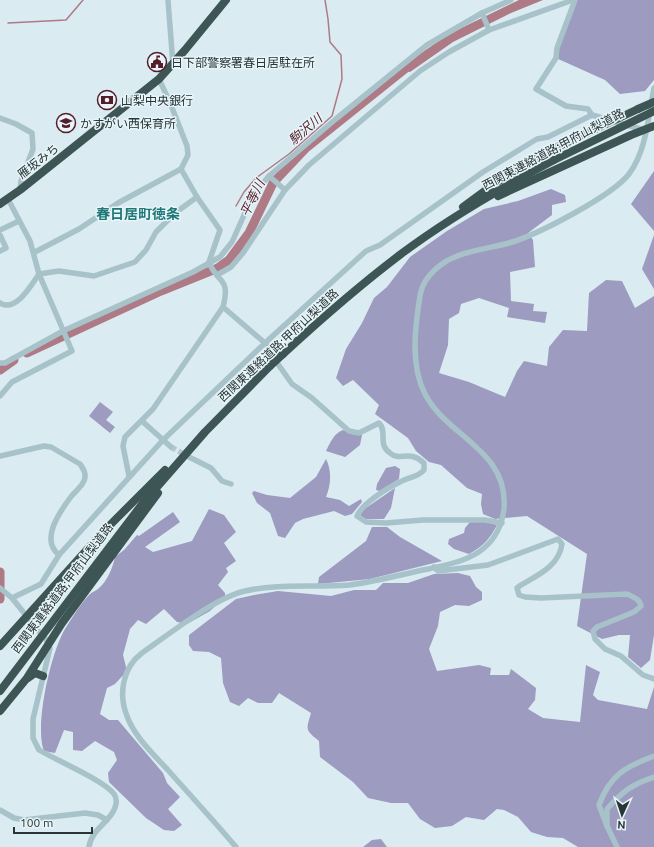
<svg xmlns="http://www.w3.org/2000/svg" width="654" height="847" font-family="Ubuntu,'Noto Sans JP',sans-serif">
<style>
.green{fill:#9d9bc0}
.water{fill:#ae7a85}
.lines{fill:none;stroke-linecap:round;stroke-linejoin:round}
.stream{stroke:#ae7a85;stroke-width:1.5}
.river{stroke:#ae7a85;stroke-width:9}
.minor-tunnel{stroke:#b6c7cb;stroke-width:5.5;stroke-dasharray:5.5 3;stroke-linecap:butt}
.minor{stroke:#a7c2c9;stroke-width:5.5}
.highway{stroke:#3e5556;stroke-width:8}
.highway-bridge{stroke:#3e5556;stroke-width:8}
.labels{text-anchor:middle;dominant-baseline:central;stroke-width:3;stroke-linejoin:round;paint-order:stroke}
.poi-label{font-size:12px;fill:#273535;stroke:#e7f4f9;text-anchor:start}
.street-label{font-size:12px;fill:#273535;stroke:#e7f4f9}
.water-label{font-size:13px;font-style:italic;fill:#561d28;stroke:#e7f4f9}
.quarter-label{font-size:14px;font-weight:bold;fill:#1f7876;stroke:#e7f4f9}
</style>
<rect width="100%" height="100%" fill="#daebf1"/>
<g class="green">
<polygon points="575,0 654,0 654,80 645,91 620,94 605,80 556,58"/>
<polygon points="654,171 654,231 631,204"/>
<polygon points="551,189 565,195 566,202 552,205 552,215 528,233 533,240 535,267 510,272 511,301 534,304 533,311 547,312 545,323 507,317 509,308 479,298 461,304 459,313 449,319 448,345 439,373 469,382 505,397 517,371 524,361 547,366 549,347 563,330 587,331 589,293 606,280 622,281 635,308 654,296 654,635 650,660 641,668 628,657 630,635 619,635 602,639 577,626 587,554 527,516 495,519 483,514 481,504 482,494 467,488 441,465 429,462 416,451 408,438 375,414 379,405 353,380 343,386 336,378 346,349 362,323 374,298 387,287 410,257 447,231 484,209 518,201"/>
<polygon points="654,235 654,289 642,269"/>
<polygon points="100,402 113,412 106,420 115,427 110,433 89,416"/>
<path d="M343,430L352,434L362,435L360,445L345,457L326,451C330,443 334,433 343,430Z"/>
<path d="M326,459C332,471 331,485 326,497L340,500L349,506L361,499L362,502L352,514L345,516L334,511L303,519L295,523L285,538L278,536L270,513L257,503L252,493L254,491L267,495L290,498L316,477Z"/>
<polygon points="395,466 400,469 399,479 380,491 376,490 377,484 386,468"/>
<polygon points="395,488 391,508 384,519 366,519 361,517 361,514 363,510"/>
<path d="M209,509L224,515L236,532L224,543L236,561L226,568L228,572L218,585L225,593V597L210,611L187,624L177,622L164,609L146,624L138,620L130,629L123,655L127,671L115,684L107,688L100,714L109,720H118L163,773L167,783L180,797L168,809L182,825L174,831L164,830L146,818L109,782L108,773L117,760L114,752L95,741L82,751L73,750V732L64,730L55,753L44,751C34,726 51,652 65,629C72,618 81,603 90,594C92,592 96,591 98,589C107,582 113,567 115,557L124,550L137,535L139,536L173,512L180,522L145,547L153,552L192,541Z"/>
<path d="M483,521L497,525C490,539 482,547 469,554L454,549L448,544L449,539L464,533L465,528L470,522Z"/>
<polygon points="372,527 387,527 400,537 442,561 370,579 318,584 319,577 366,541"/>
<path d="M458,573L470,576L476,587L482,592V600L469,606L455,605L440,612L438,626L429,649L437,671L479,665L491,668L490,675H509L511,669L536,688L535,700L528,709L543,718L580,722L586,665L600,672L593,695L598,700L647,709L654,687V847H578L563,838L547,837L531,832L518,817L504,810L497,809L484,820L466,817L452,826L435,828L420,819L408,803H391L368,798L353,782L320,757L319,741C305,730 306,730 311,713L279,693L272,703H258L248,698L239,706L230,702L223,683L221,658L209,652L193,651L189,645V635L236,599L254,595L278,591L331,596L354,590H376L383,583H408L434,574Z"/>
<polygon points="381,839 387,847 363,847 372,840"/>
</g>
<polygon class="water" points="519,0 543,0 511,13 453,42 410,72 398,69 449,34"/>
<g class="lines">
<g class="stream">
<polyline points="8,23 66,20 83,0"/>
<polyline points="236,206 244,192 256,178 289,154 332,116 342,79 341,55 330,42 328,19 325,0"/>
</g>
<g class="river">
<polyline points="27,353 161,291 218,268 229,260 249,233 273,183 306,148 411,64"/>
<polyline points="0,370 14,360"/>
<polyline points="0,572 0,599"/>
</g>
<g class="minor-tunnel">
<polyline points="171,447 187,456"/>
<polyline points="32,623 44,638"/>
</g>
<g class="minor">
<polyline points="168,0 173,65"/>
<polyline points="575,0 557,48 556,58 536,89 566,106 588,109 592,115 644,130"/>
<polyline points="482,13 489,30"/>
<polyline points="0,118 16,124 32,133 33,149 21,181 20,190"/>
<polyline points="269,176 285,190"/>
<polyline points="0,230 19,221"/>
<polyline points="0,235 6,248 0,251"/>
<polyline points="35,252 79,229 118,203 181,169 188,155 187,146 171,105 159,79"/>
<polyline points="217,275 231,267 243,253 285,190 309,165 420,71 449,52 489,30 573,0"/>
<path d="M0,303C16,313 32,284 39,274L59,271L94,276L135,262L146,250L156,232L175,213L197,197"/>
<polyline points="223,307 265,343 273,353"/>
<polyline points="0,363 5,363 63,331 193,272 220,257 232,242 253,195 269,176 337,118 427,45 482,13 511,0"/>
<path d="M278,364L292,384L312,398L349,431L359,433L379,423C388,432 377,444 390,453C400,462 409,449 424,463V470C417,478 408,477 400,482C387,488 362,504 357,516L366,522L386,523L423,520H485L502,523"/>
<polyline points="0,396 12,382 72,351 39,274 30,241 8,199"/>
<polyline points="142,421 171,447"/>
<path d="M0,456L44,446L51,447L80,464C82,467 85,471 85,475C86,484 75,491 70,498C59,513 40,540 59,555"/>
<polyline points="189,457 211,468 222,481 231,484"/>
<path d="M129,476L123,446L125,437L153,409L223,307C231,276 217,284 209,262L220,230L197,197L181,169"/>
<path d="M434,567L438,571L488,565L558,539L562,544C559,566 538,575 521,585L517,588L519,595L525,597L541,598L627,594C633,597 640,599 641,606L634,612L597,627L593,631L595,639L605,649L621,656L643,675L654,679"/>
<polyline points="0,588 12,598 32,623"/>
<polyline points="12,598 41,584 59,555 163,440 265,343 366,251 380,245 483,172 532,142 537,139 548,137 592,115"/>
<path d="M46,639L50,648L33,719V738L39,750C56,760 105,781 114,794C118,799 116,807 113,812C105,825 91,831 89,847"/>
<polyline points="0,810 14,818 24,820 85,813 98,815 107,820"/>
<path d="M607,826L599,805C610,775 625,767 654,756"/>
<path d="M236,847C214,821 190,795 167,769C153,754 134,736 127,716C118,694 123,667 142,653C168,635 216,597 245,591C279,583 315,588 349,585C376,582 402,574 428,569C446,565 469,561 484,548C496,538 502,525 504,509C509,450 447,437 425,394C410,365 415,327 420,296C422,282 431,272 442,264C460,251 488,249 509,243C537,235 612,196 629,174C647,150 648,116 654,88"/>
<path d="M617,847L607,826V809C622,792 632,784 654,777"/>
</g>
<g class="highway">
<polyline points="638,109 654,102"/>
<polyline points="498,196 631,135 654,126"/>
<polyline points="0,204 20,190 159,79 185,50 226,0"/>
<polyline points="463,207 497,182 549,151"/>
<path d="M283,354C321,319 360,285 401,254C449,218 501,188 554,160"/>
<polyline points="0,646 103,532 165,470"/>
<polyline points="28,678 35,673 43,676"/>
<polyline points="0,691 143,503 205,432 270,366"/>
<polyline points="0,711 27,678 62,623 158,493"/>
</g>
<g class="highway-bridge">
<polyline points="549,151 638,109"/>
<polyline points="554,160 654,111"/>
<polyline points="270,366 283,354"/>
</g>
</g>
<defs>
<symbol id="civic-ring" viewBox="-11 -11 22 22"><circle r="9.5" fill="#e7f4f9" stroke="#561d28" stroke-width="1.5"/><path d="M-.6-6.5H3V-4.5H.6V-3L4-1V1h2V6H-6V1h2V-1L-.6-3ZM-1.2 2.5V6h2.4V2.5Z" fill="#561d28"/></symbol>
<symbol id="bank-ring" viewBox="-11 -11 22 22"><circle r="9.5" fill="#e7f4f9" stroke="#561d28" stroke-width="1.5"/><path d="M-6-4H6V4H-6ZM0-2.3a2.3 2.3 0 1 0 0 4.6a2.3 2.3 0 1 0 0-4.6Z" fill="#561d28"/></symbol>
<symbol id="school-ring" viewBox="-11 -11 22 22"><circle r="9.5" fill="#e7f4f9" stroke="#561d28" stroke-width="1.5"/><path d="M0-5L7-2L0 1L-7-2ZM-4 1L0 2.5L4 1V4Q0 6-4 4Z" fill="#561d28"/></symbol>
</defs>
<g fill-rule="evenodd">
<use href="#civic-ring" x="146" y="51" width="22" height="22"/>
<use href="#bank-ring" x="96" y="89" width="22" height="22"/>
<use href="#school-ring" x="55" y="112" width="22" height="22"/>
</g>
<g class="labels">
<g class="poi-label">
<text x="171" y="62">日下部警察署春日居駐在所</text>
<text x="121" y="100">山梨中央銀行</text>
<text x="80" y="123">かすがい西保育所</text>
</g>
<g class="street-label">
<text transform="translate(553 149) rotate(-28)">西関東連絡道路;甲府山梨道路</text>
<text transform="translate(38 161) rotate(-38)">雁坂みち</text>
<text transform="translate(278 345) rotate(-43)">西関東連絡道路;甲府山梨道路</text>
<text transform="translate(62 588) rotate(-53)">西関東連絡道路;甲府山梨道路</text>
</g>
<g class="water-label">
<text transform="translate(305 129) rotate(-41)">駒沢川</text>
<text transform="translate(252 198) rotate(-64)">平等川</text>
</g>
<g class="quarter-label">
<text x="138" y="214">春日居町徳条</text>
</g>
</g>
<g transform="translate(622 815) rotate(183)" stroke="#e7f4f9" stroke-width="3" paint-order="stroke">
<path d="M0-3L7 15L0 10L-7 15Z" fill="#273535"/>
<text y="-6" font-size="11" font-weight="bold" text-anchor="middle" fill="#273535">N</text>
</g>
<path d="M14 827v6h78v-6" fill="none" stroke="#273535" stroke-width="2"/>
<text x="20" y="827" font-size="12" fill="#273535" stroke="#e7f4f9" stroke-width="3" paint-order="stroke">100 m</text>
</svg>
